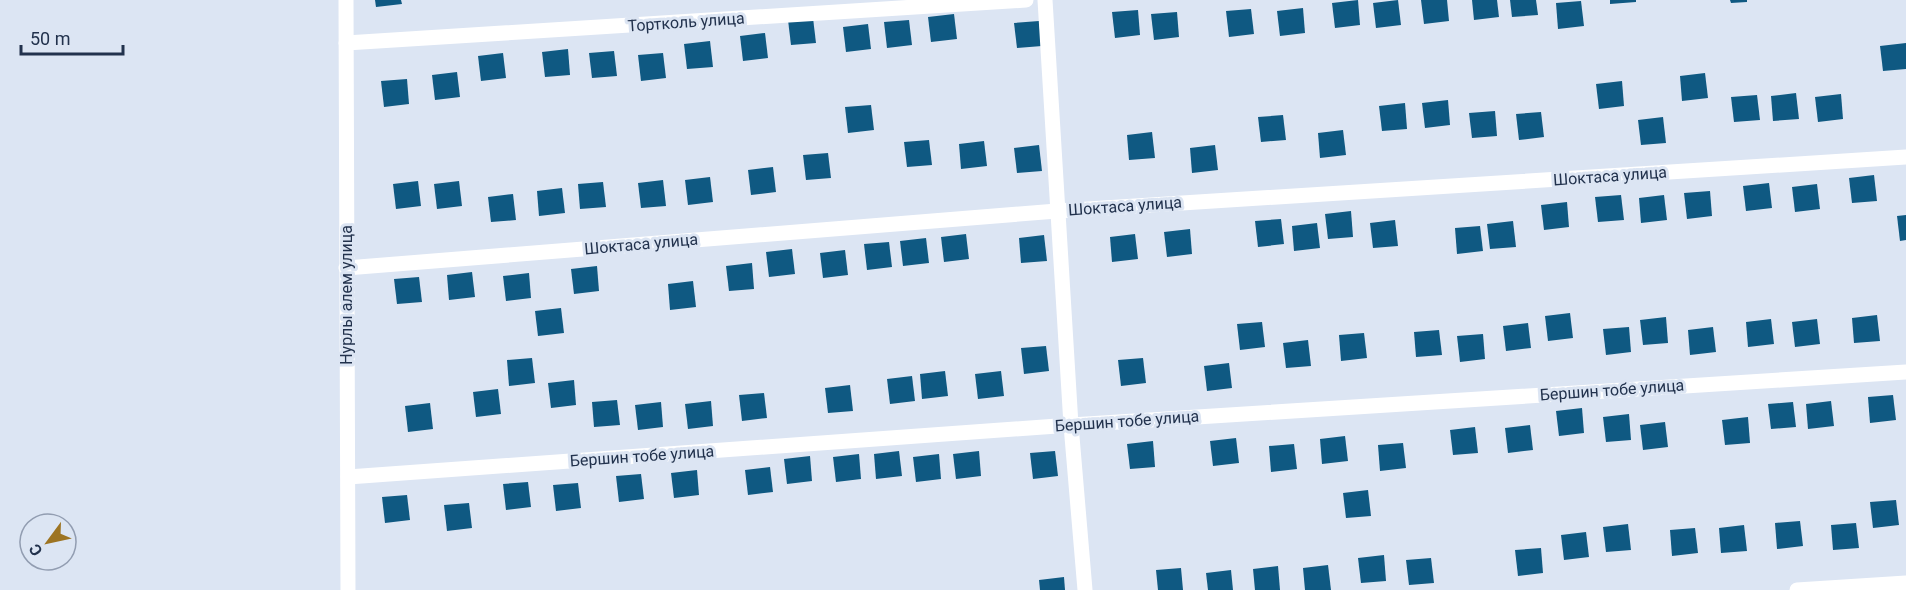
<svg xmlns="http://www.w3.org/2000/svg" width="1906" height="590" font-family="Roboto,sans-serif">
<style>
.building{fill:#0f5982}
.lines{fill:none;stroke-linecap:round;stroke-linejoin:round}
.street{stroke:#fff;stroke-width:15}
.labels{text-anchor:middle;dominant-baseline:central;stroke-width:6;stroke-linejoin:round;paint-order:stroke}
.street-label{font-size:16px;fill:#22324d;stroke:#dce5f3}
</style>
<rect width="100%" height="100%" fill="#dce5f3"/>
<g class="building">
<polygon points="375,0 401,0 402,4 376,7"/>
<polygon points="1358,0 1360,25 1335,28 1332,3"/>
<polygon points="1398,0 1401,25 1376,28 1373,3"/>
<polygon points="1421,0 1447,0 1449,21 1424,24"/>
<polygon points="1472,0 1497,0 1499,17 1474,20"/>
<polygon points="1510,0 1536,0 1538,15 1512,17"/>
<polygon points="1610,0 1636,0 1636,2 1610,4"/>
<polygon points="1730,0 1747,0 1747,2 1731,3"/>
<polygon points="1581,1 1584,26 1558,29 1556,3"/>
<polygon points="1303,8 1305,33 1280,36 1277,11"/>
<polygon points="1251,9 1254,34 1229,37 1226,11"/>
<polygon points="1138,10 1140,35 1115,38 1112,12"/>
<polygon points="1177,12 1179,37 1154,40 1151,14"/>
<polygon points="954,14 957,39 931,42 928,17"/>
<polygon points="813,18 816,43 791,45 788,20"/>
<polygon points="909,20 912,45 887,48 884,22"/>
<polygon points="1039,21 1042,46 1017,48 1014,23"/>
<polygon points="868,24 871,49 846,52 843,27"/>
<polygon points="765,33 768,58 743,61 740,36"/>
<polygon points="710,41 713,67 687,69 684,44"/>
<polygon points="1906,43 1906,69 1883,71 1880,46"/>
<polygon points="568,49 570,75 545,77 542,52"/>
<polygon points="614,51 617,76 592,78 589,53"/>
<polygon points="503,53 506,78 481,81 478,56"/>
<polygon points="663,53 666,78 641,81 638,55"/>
<polygon points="457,72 460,97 435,100 432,75"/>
<polygon points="1705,73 1708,98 1682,101 1680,76"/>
<polygon points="407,79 409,104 384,107 381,81"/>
<polygon points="1622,81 1624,106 1599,109 1596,84"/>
<polygon points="1796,93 1799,119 1773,121 1771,96"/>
<polygon points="1841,94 1843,119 1818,122 1815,97"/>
<polygon points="1757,95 1760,120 1734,122 1731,97"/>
<polygon points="1448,100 1450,125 1425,128 1422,103"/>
<polygon points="1405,103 1407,129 1382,131 1379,106"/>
<polygon points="871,105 874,130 848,133 845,107"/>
<polygon points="1495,111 1497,136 1472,138 1469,113"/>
<polygon points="1541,112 1544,137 1519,140 1516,114"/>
<polygon points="1283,115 1286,140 1261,142 1258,117"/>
<polygon points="1663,117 1666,143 1641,145 1638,120"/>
<polygon points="1343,130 1346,155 1320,158 1318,133"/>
<polygon points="1152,132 1155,158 1129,160 1127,135"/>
<polygon points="929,140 932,165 907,167 904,142"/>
<polygon points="984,141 987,166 961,169 959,144"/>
<polygon points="1039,145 1042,171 1017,173 1014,148"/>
<polygon points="1215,145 1218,170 1192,173 1190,148"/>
<polygon points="828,153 831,178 806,180 803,155"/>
<polygon points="773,167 776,192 751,195 748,170"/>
<polygon points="1874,175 1877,201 1852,203 1849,178"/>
<polygon points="710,177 713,202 688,205 685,180"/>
<polygon points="663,180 666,206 641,208 638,183"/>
<polygon points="418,181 421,206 396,209 393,184"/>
<polygon points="459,181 462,206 437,209 434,184"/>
<polygon points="603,182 606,207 580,209 578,184"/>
<polygon points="1769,183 1772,208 1746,211 1743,186"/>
<polygon points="1817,184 1820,209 1795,212 1792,187"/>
<polygon points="562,188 565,213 539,216 537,191"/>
<polygon points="1710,191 1712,216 1687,219 1684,193"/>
<polygon points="513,194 516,220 491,222 488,197"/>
<polygon points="1621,195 1624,220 1598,222 1595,197"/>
<polygon points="1664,195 1667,220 1641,223 1639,198"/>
<polygon points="1567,202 1569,227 1544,230 1541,205"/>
<polygon points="1351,211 1353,237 1328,239 1325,214"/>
<polygon points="1906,215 1906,240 1900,241 1897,216"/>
<polygon points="1281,219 1284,244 1258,247 1255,221"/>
<polygon points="1395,220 1398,246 1373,248 1370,223"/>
<polygon points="1513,221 1516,247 1490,249 1487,224"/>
<polygon points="1317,223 1320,248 1294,251 1292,226"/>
<polygon points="1480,226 1483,251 1457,254 1455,228"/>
<polygon points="1190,229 1192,254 1167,257 1164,232"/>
<polygon points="966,234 969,259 944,262 941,237"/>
<polygon points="1135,234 1138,259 1112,262 1110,237"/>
<polygon points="1044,235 1047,261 1021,263 1019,238"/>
<polygon points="926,238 929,263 903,266 900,241"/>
<polygon points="889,242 892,267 867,270 864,244"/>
<polygon points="792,249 795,274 769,277 766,252"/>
<polygon points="845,250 848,275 823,278 820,253"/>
<polygon points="752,263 754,289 729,291 726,266"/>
<polygon points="597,266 599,291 574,294 571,269"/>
<polygon points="472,272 475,297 449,300 447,275"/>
<polygon points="529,273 531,298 506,301 503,276"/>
<polygon points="419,277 422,302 397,304 394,279"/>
<polygon points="693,281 696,307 670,310 668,284"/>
<polygon points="561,308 564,333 538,336 535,311"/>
<polygon points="1570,313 1573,338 1548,341 1545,316"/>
<polygon points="1877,315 1880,341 1854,343 1852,318"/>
<polygon points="1666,317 1668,343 1643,345 1640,320"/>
<polygon points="1771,319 1774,344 1748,347 1746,322"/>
<polygon points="1817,319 1820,344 1795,347 1792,322"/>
<polygon points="1262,322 1265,347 1240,350 1237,324"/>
<polygon points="1528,323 1531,348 1506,351 1503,326"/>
<polygon points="1629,327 1631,352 1606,355 1603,329"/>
<polygon points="1713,327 1716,352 1690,355 1688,330"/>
<polygon points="1439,330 1442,355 1416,357 1414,332"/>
<polygon points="1364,333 1367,358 1341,361 1339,335"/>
<polygon points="1483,334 1485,359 1460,362 1457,336"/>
<polygon points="1308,340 1311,366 1286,368 1283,343"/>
<polygon points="1046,346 1049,371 1024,374 1021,348"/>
<polygon points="532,358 535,383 509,386 507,360"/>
<polygon points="1143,358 1146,383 1121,386 1118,360"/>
<polygon points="1229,363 1232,388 1207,391 1204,366"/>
<polygon points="945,371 948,396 922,399 920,374"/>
<polygon points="1001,371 1004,396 978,399 975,374"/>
<polygon points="912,376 915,401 890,404 887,379"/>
<polygon points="574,380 576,405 551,408 548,383"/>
<polygon points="850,385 853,411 828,413 825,388"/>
<polygon points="498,389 501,414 476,417 473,392"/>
<polygon points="764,393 767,418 742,421 739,395"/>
<polygon points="1893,395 1896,420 1870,423 1868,397"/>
<polygon points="617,400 620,425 594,427 592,402"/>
<polygon points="711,401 713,426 688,429 685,404"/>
<polygon points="1831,401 1834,426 1808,429 1806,404"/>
<polygon points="661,402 663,427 638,430 635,405"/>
<polygon points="1793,402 1796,427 1771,429 1768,404"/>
<polygon points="430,403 433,429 408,432 405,406"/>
<polygon points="1582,408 1584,433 1559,436 1556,411"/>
<polygon points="1629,414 1631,440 1606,442 1603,417"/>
<polygon points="1748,417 1750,443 1725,445 1722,420"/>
<polygon points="1665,422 1668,447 1643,450 1640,425"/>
<polygon points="1530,425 1533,450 1508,453 1505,428"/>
<polygon points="1475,427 1478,453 1453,455 1450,430"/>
<polygon points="1345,436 1348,461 1322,464 1320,439"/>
<polygon points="1236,438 1239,463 1213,466 1210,441"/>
<polygon points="1153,441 1155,467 1130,469 1127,444"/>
<polygon points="1403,443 1406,468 1380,471 1378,445"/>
<polygon points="1294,444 1297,469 1271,472 1269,446"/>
<polygon points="899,451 902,476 876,479 874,454"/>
<polygon points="979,451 981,476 956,479 953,454"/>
<polygon points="1055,451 1058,476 1033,479 1030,453"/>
<polygon points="859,454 861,479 836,482 833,457"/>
<polygon points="939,454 941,479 916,482 913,457"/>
<polygon points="810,456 812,481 787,484 784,459"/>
<polygon points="770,467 773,492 748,495 745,470"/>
<polygon points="697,470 699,495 674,498 671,473"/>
<polygon points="641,474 644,499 619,502 616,476"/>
<polygon points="528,482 531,507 506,510 503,484"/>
<polygon points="578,483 581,508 556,511 553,485"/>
<polygon points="1368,490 1371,516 1346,518 1343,493"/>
<polygon points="407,495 410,520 385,523 382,497"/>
<polygon points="1896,500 1899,525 1873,528 1870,502"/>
<polygon points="469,503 472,528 447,531 444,505"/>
<polygon points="1800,521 1803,546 1777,549 1775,523"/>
<polygon points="1856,523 1859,548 1833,550 1831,525"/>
<polygon points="1628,524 1631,550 1606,552 1603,527"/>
<polygon points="1744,525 1747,551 1721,553 1719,528"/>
<polygon points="1695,528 1698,553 1672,556 1670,530"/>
<polygon points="1586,532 1589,557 1564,560 1561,535"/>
<polygon points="1541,548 1543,573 1518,576 1515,550"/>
<polygon points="1384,555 1386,581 1361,583 1358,558"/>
<polygon points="1431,558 1434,583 1409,585 1406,560"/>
<polygon points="1328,565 1331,590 1305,590 1303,568"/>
<polygon points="1278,566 1280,590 1255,590 1253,569"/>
<polygon points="1181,568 1183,590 1158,590 1156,570"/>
<polygon points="1231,570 1233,590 1208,590 1206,573"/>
<polygon points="1064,577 1065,590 1040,590 1039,580"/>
</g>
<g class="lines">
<g class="street">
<polyline points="346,0 348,590"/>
<polyline points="1045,0 1071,425 1085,590"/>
<polyline points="346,43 1026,0"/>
<polyline points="346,268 1057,211 1906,157"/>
<polyline points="348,477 1071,425 1906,372"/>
<polyline points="1797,590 1906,583"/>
</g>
</g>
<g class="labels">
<g class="street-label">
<text transform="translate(686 22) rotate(-4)">Тортколь улица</text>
<text transform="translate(1610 176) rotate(-4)">Шоктаса улица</text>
<text transform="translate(1125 206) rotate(-4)">Шоктаса улица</text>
<text transform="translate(641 244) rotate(-5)">Шоктаса улица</text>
<text transform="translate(346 295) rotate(-90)">Нурлы алем улица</text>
<text transform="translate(1612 390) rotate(-4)">Бершин тобе улица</text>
<text transform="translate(1127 421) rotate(-4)">Бершин тобе улица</text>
<text transform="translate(642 456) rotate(-4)">Бершин тобе улица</text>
</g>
</g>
<g transform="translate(48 542) rotate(237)"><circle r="28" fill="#dce5f3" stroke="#929db1" stroke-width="1.5"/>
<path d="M0-4.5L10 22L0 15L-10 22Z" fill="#9d7422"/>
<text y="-9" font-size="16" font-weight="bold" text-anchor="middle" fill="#22324d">С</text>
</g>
<path d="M21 45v9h102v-9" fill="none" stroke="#22324d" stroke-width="3"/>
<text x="30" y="45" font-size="18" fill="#22324d" stroke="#dce5f3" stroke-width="4.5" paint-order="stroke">50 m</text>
</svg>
